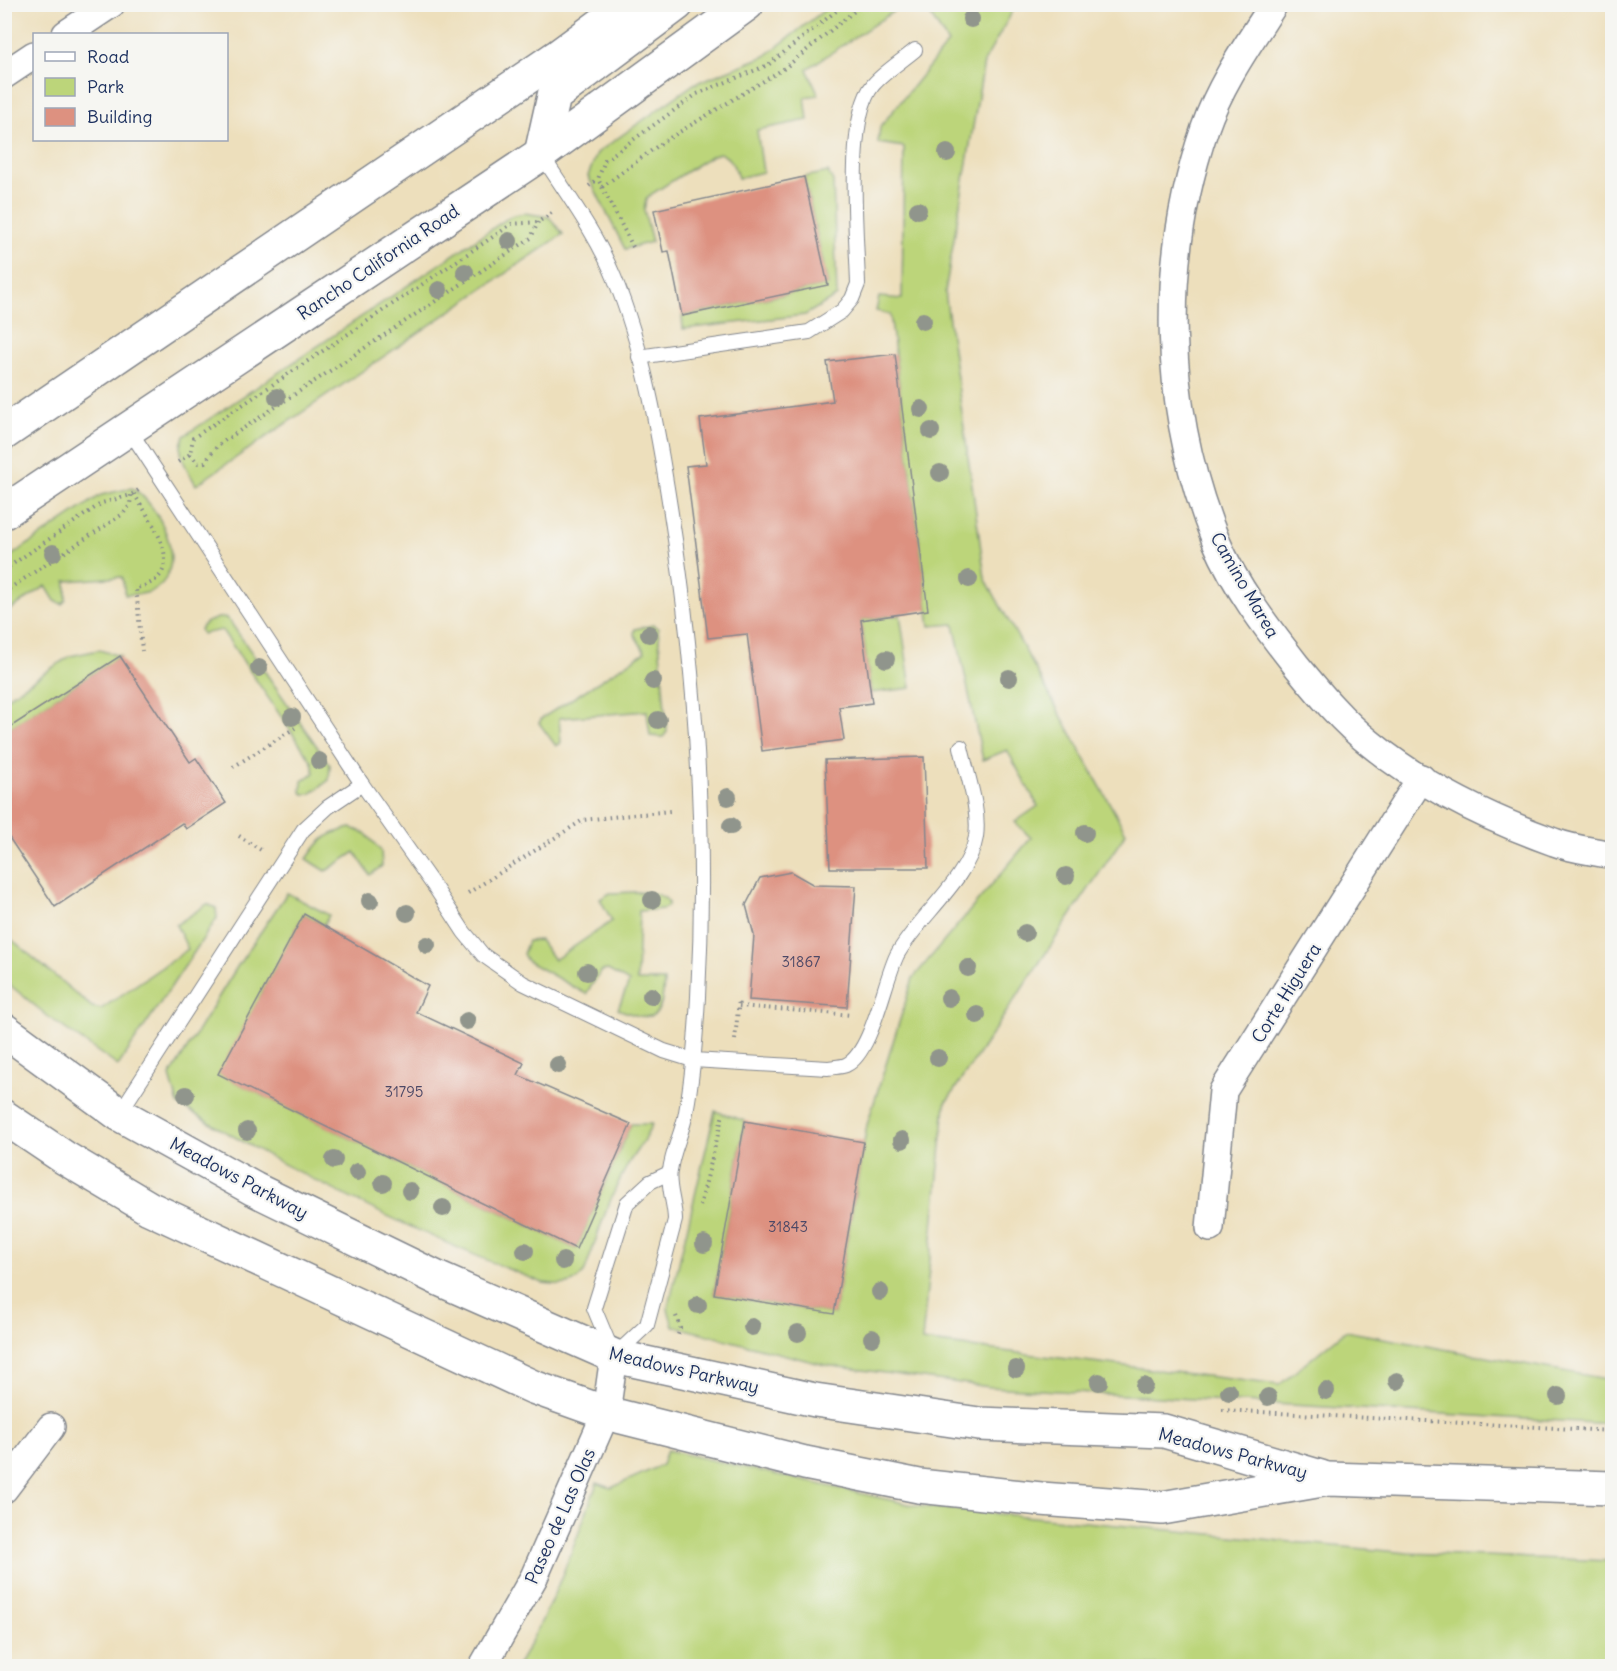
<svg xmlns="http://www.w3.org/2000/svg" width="1617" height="1671" font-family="Delius,sans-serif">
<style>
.green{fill:#bcd57a;stroke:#6c826c;stroke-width:1.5}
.building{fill:#dd9180}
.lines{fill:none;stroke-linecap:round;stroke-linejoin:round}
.lane-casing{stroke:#84878d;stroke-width:16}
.street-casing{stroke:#84878d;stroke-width:30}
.secondary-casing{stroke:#84878d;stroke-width:36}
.primary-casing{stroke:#84878d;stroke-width:36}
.path{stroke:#84878d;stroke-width:4;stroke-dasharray:1.5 4.5;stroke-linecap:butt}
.lane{stroke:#fff;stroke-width:14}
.street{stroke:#fff;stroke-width:27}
.secondary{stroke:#fff;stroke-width:33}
.primary{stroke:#fff;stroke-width:33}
.tree{fill:#90958c}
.labels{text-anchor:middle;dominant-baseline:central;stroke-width:4.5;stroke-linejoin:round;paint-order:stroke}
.number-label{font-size:15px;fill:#4c4866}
.street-label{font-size:18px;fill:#1b2f5e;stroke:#f6f6f2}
</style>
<rect width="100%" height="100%" fill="#f6f6f2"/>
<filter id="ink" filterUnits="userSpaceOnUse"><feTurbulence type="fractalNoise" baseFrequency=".0167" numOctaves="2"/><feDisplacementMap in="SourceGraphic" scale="12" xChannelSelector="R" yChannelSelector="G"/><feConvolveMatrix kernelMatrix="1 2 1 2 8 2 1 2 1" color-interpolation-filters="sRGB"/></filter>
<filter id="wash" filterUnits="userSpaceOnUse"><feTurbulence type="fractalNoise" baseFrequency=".008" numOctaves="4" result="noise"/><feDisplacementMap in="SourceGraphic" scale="24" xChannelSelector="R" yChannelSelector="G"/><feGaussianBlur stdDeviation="1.35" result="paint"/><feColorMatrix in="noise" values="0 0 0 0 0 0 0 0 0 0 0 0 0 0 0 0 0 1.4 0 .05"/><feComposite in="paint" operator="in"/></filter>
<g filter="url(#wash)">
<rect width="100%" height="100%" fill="#eddfbc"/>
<g class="green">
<path d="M831,5H903L807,69L819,95L805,97L808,120L757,130L763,172L738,178C734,166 732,159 720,153L711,156L650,195L646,200L644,210L652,242L625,249L588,176L597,153L694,84L765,56Z"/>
<polygon points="924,5 1016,5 984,62 945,292 985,578 1126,833 945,1104 922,1341 1279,1385 1345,1331 1612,1380 1612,1424 990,1387 825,1365 673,1326 668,1309 715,1111 745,1121 714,1294 834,1314 867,1125 913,978 1031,838 1015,822 1038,806 1007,750 983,760 954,624 930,626 890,314 876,311 879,297 902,299 904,147 878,143 880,127 948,43"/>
<polygon points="828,172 833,181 837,296 805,315 683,329 682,316 828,285 804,177"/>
<path d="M524,213L549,217L563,234L196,485C187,468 175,454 184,436L511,216Z"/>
<path d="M132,488C159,504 189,564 157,588C148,595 135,594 125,595L122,577L66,581V600L62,604L55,601L46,586L5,613V560L101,495Z"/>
<polygon points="900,615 911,688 871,693 861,620"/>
<polygon points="218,618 226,618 231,623 330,765 329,780 310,794 304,794 301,792 302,781 314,773 312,762 222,630 202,634 200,629 205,623"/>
<polygon points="653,625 658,628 667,732 663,737 650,736 647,711 559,718 561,743 556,746 539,723 542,718 645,652 634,634 635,629"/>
<polygon points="99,650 120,656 5,731 5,699 70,656"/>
<path d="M351,828L365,833L381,851L382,866L370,875L355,852L326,871L307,859C320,839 328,833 351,828Z"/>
<path d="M287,893L329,915L324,925L304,914L219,1074L576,1249L631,1124H652C646,1141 634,1152 626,1168C608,1200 597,1237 585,1271C573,1288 562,1285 543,1283C416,1233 295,1175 178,1104L170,1076L237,967Z"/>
<path d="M610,893C627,893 655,888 668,901V906L663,909L639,911L637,981H664C662,1020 653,1023 618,1009L629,982L608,970L601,971L586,994L527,961L523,954L528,941L540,940L554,960L612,921L600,899Z"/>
<polygon points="207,904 216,908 217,918 118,1066 50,1018 5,981 5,934 92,1007 101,1009 188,949 176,925"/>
<path d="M667,1450L917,1506L1408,1553L1612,1561V1666H517C552,1609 574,1546 597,1483L611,1488L662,1465Z"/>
</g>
<g id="blocks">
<g class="building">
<polygon points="804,177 828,285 682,316 669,251 663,252 654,210"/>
<polygon points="895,354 928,610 861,620 872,703 839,707 844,740 762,751 747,634 708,638 686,466 706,464 700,419 833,401 827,362"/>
<polygon points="120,656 190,762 196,758 226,803 186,829 182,823 55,907 4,830 4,731"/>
<polygon points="924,757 928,868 830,868 825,760"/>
<polygon points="791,872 814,885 856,886 847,1007 749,1000 754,935 746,905 760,878"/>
<polygon points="304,914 428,986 416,1012 524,1063 518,1075 631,1124 576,1249 218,1074"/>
<polygon points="745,1121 864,1142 834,1314 714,1294"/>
</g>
</g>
</g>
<g filter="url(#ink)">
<use href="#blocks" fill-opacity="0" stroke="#84878d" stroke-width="1.5"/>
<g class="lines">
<defs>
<g id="lane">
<path d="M541,154C566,193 596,233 614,277C644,350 658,430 670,507C696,670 707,833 698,997C696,1035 693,1075 686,1112C683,1132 672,1151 670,1171C667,1185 675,1204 675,1220L647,1325L614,1356L594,1308L627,1203L650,1182L669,1173"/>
<path d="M639,357L809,332L842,311L852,299L858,284C857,239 845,118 873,85C884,72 902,61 915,50"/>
<path d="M128,428L362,784L436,889L464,932L483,955L523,983L664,1051L693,1060L828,1068C833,1067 841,1067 846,1065C872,1053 884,981 897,955C917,918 969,879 976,837C980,809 967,775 961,747"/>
<polyline points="119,1114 303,830 328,807 362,784"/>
</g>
<g id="street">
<path d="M1274,4C1249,43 1220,84 1205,128C1159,262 1163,410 1216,541C1235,586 1266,627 1296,665C1319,693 1342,721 1371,744C1424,787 1490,819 1554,842C1572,849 1593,851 1612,855"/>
<polyline points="66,34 111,4"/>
<polyline points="4,75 34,55"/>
<polyline points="1210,1228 1223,1091 1421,778"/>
<polyline points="4,1489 51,1427"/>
<polyline points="483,1666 534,1577 606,1413 614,1356"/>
</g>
<g id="secondary">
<polyline points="4,1030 119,1114 254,1189 439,1279 614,1356 815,1400 979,1424 1164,1431 1321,1477"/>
<polyline points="4,1117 65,1158 149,1208 533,1387 606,1413 805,1463 919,1486 1041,1499 1162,1508 1328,1479 1612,1488"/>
</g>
<g id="primary">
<polyline points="541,154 554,96 677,4"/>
<polyline points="4,433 557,57 629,4"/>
<polyline points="4,512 541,154 747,4"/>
</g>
</defs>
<use href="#lane" class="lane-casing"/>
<use href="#street" class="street-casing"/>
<use href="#secondary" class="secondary-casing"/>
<use href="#primary" class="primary-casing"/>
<g class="path">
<polyline points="589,186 598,179"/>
<polyline points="602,187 663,142 785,68 863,4"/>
<polyline points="633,247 598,179 605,160 697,94 768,65 845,4"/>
<polyline points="190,454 198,463 205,462 218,445 531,238 538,222"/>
<polyline points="178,462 190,454 193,438 512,224 538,222 552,213"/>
<path d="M134,494C151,521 193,576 136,588L142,651"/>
<polyline points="4,570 102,503 131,495 140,489"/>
<polyline points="4,592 123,514 130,505 131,495"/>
<polyline points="233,767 295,728"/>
<polyline points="239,836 261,850"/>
<polyline points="468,893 583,820 670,811"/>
<polyline points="4,990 13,997"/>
<polyline points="739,1006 852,1015"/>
<polyline points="735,1040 739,999"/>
<polyline points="700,1206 723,1114"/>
<polyline points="676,1316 680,1328 678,1335"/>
<polyline points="1222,1410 1612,1431"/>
</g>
<use href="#lane" class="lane"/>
<use href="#street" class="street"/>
<use href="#secondary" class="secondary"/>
<use href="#primary" class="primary"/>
</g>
<g class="tree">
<circle cx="971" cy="19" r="9"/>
<circle cx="947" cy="153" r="9"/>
<circle cx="918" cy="210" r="9"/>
<circle cx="509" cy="241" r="9"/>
<circle cx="465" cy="272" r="9"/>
<circle cx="439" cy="290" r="9"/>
<circle cx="923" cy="321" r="9"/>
<circle cx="277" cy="397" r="9"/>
<circle cx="921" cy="409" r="9"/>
<circle cx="931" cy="431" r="9"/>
<circle cx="940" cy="473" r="9"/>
<circle cx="53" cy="553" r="9"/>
<circle cx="969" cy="579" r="9"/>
<circle cx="649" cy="634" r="9"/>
<circle cx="886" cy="659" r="9"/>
<circle cx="259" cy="668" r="9"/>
<circle cx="1009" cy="678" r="9"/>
<circle cx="653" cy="681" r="9"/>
<circle cx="292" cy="717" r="9"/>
<circle cx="658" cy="720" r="9"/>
<circle cx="319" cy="761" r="9"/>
<circle cx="728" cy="797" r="9"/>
<circle cx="731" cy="826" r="9"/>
<circle cx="1085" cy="833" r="9"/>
<circle cx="1066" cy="876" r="9"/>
<circle cx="652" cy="900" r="9"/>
<circle cx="370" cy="901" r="9"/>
<circle cx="407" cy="913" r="9"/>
<circle cx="1025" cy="933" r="9"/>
<circle cx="427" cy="945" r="9"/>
<circle cx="968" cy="968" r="9"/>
<circle cx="587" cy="972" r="9"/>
<circle cx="651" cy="996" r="9"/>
<circle cx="949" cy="998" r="9"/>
<circle cx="977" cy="1015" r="9"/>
<circle cx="467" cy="1021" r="9"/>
<circle cx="938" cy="1058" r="9"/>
<circle cx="558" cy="1065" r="9"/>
<circle cx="186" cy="1095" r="9"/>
<circle cx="247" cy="1131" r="9"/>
<circle cx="902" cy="1140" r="9"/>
<circle cx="334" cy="1160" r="9"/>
<circle cx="357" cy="1172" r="9"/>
<circle cx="383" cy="1183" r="9"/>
<circle cx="410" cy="1191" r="9"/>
<circle cx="443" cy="1208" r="9"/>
<circle cx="704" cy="1244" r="9"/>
<circle cx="525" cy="1251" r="9"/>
<circle cx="563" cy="1261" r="9"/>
<circle cx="880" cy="1292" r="9"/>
<circle cx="698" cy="1305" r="9"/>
<circle cx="752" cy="1327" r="9"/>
<circle cx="798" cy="1333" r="9"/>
<circle cx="872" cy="1338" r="9"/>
<circle cx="1016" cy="1369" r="9"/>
<circle cx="1397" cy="1381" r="9"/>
<circle cx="1099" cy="1382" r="9"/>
<circle cx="1144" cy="1386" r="9"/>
<circle cx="1326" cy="1391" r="9"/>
<circle cx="1229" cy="1392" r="9"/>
<circle cx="1558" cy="1396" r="9"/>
<circle cx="1268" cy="1397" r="9"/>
</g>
</g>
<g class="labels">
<g class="number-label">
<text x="801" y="961">31867</text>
<text x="404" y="1091">31795</text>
<text x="788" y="1226">31843</text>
</g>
<g class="street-label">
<text transform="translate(378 262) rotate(-34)">Rancho California Road</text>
<text transform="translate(1245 585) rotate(60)">Camino Marea</text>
<text transform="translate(1286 993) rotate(-58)">Corte Higuera</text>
<text transform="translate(239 1178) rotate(28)">Meadows Parkway</text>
<text transform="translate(684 1370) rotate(13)">Meadows Parkway</text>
<text transform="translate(1233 1453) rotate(15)">Meadows Parkway</text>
<text transform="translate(560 1516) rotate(-66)">Paseo de Las Olas</text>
</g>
</g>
<rect width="1617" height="1671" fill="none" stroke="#f6f6f2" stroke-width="24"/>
<rect x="33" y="33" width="195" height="108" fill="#f6f6f2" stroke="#9ea6b7" stroke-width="1.5"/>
<rect x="45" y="52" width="30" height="9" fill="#ffffff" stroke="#9ea6b7" stroke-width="1.5"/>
<text x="87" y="63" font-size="18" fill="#1b2f5e">Road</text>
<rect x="45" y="78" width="30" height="18" fill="#bcd57a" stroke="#9ea6b7" stroke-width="1.5"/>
<text x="87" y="93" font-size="18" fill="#1b2f5e">Park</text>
<rect x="45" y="108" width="30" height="18" fill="#dd9180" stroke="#9ea6b7" stroke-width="1.5"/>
<text x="87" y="123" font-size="18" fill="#1b2f5e">Building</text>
</svg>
